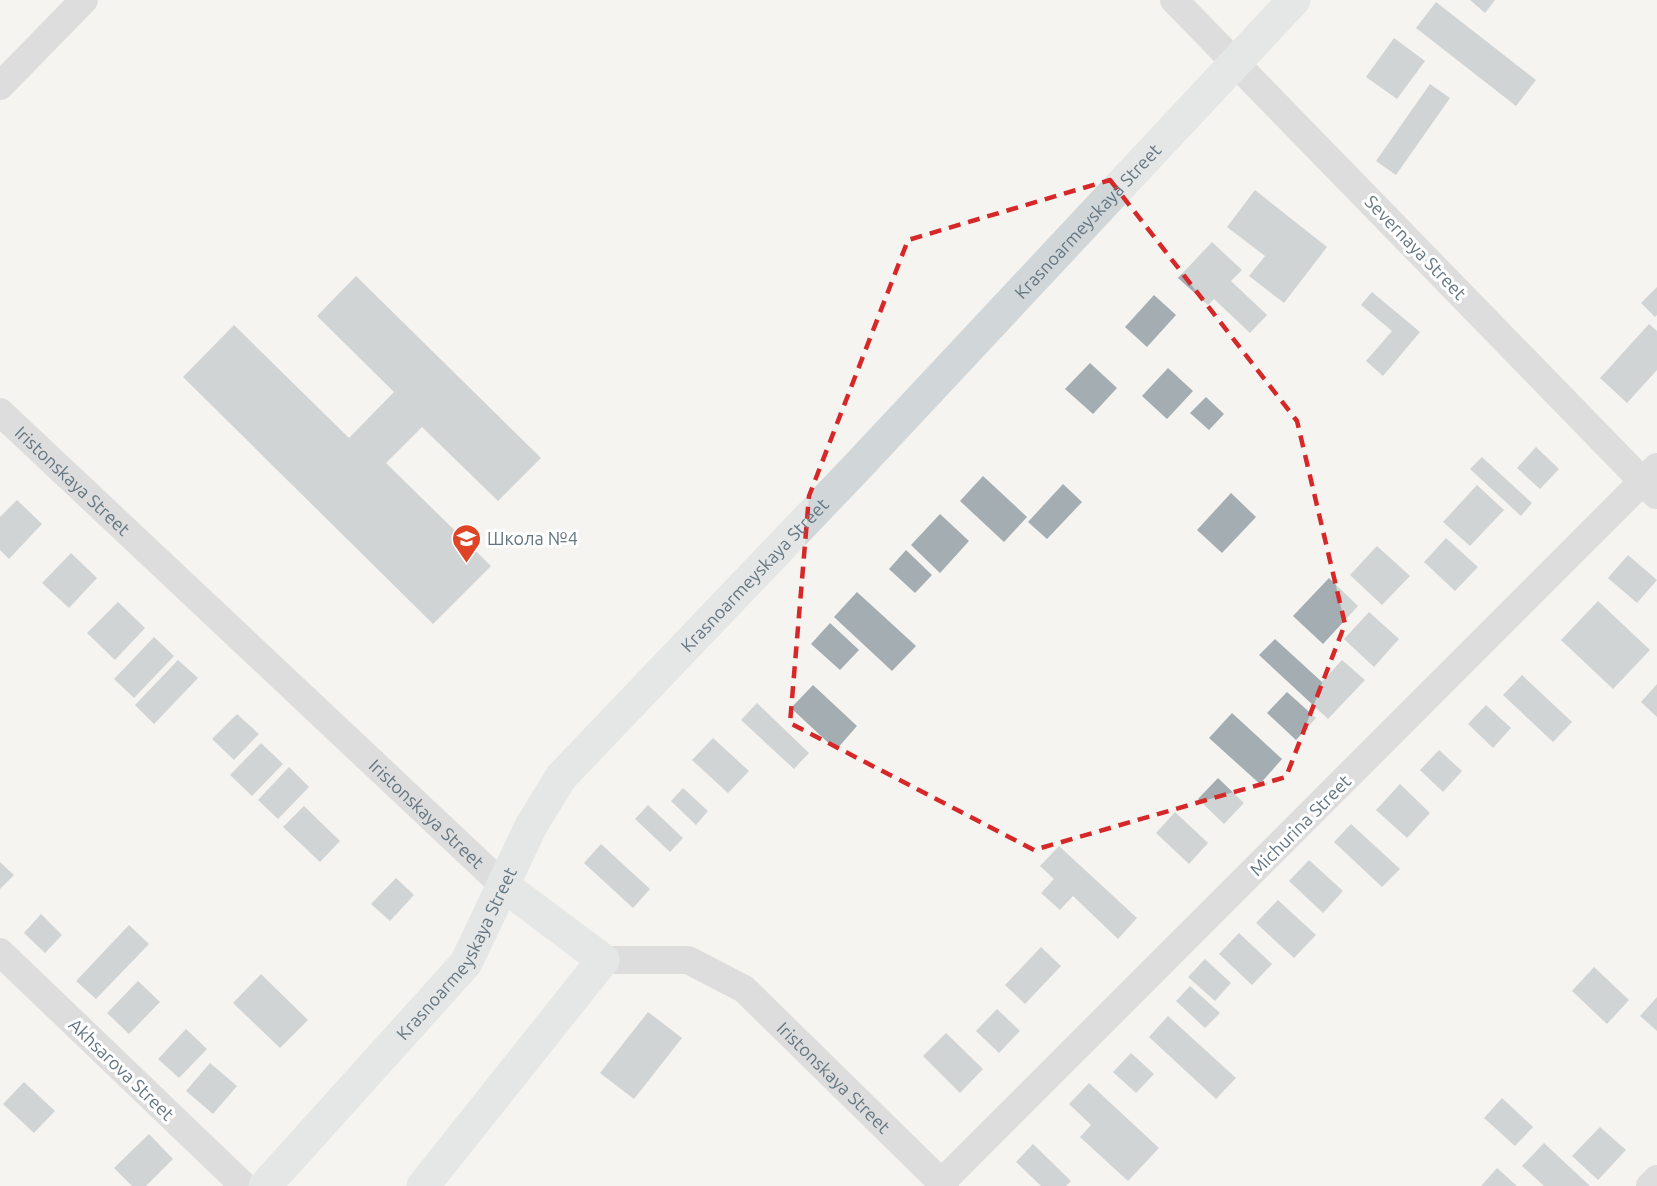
<svg xmlns="http://www.w3.org/2000/svg" width="1657" height="1186" font-family="Ubuntu,sans-serif">
<style>
.building{fill:#a4adb2}
.lines{fill:none;stroke-linecap:round;stroke-linejoin:round}
.street{stroke:#bec2c5;stroke-width:28}
.secondary{stroke:#d1d6d9;stroke-width:33}
.marked{fill:none;stroke:#d62828;stroke-width:4.5;stroke-dasharray:12 8;stroke-linejoin:round}
.labels{text-anchor:middle;dominant-baseline:central;stroke-width:6;stroke-linejoin:round;paint-order:stroke}
.street-label{font-size:18px;fill:#647681;stroke:#fff}
.poi-label{font-size:18px;fill:#647681;stroke:#fff;text-anchor:start}
</style>
<rect width="100%" height="100%" fill="#f5f4f0"/>
<g class="building">
<polygon points="1470,0 1495,0 1485,13"/>
<polygon points="1436,2 1536,80 1516,106 1416,28"/>
<polygon points="1394,38 1425,61 1397,99 1366,77"/>
<polygon points="1430,84 1450,98 1396,175 1376,161"/>
<polygon points="1255,190 1327,247 1284,303 1249,276 1265,256 1227,227"/>
<polygon points="1212,242 1242,270 1231,281 1267,315 1250,333 1214,299 1208,305 1178,278"/>
<polygon points="356,276 541,458 498,501 422,427 386,463 491,566 433,624 183,377 234,325 349,438 394,392 317,316"/>
<polygon points="1657,287 1657,315 1655,317 1641,303"/>
<polygon points="1372,292 1420,332 1383,376 1366,361 1392,331 1361,305"/>
<polygon points="1154,295 1176,315 1147,347 1125,327"/>
<polygon points="1649,324 1657,331 1657,370 1627,403 1600,378"/>
<polygon points="1090,363 1117,388 1093,414 1065,389"/>
<polygon points="1168,368 1193,391 1167,419 1142,396"/>
<polygon points="1206,397 1224,414 1209,430 1190,413"/>
<polygon points="1536,447 1559,469 1540,489 1517,468"/>
<polygon points="1482,457 1532,503 1521,516 1470,469"/>
<polygon points="983,476 1027,517 1004,542 960,501"/>
<polygon points="1063,484 1082,502 1047,539 1028,522"/>
<polygon points="1477,485 1504,510 1470,546 1443,522"/>
<polygon points="1231,493 1256,517 1222,553 1197,530"/>
<polygon points="17,500 42,524 9,559 0,550 0,517"/>
<polygon points="940,514 969,541 940,573 911,545"/>
<polygon points="1446,538 1478,567 1455,591 1424,562"/>
<polygon points="1377,546 1410,576 1382,605 1350,575"/>
<polygon points="906,550 932,575 915,593 889,569"/>
<polygon points="71,553 97,578 69,608 42,583"/>
<polygon points="1628,555 1657,580 1637,603 1608,578"/>
<polygon points="1329,578 1358,606 1323,644 1293,616"/>
<polygon points="857,592 916,646 892,671 834,617"/>
<polygon points="1598,601 1650,650 1613,689 1561,640"/>
<polygon points="118,602 145,628 115,660 87,633"/>
<polygon points="1369,612 1399,639 1374,667 1344,639"/>
<polygon points="830,623 859,650 840,670 811,644"/>
<polygon points="154,637 174,656 134,698 114,679"/>
<polygon points="1275,639 1322,682 1342,660 1365,680 1328,719 1259,655"/>
<polygon points="178,660 198,678 154,724 135,705"/>
<polygon points="1522,675 1572,722 1553,742 1503,695"/>
<polygon points="1657,684 1657,717 1641,702"/>
<polygon points="813,685 857,726 836,750 791,708"/>
<polygon points="1287,692 1316,718 1296,740 1267,713"/>
<polygon points="757,703 809,753 794,769 741,720"/>
<polygon points="1486,705 1511,728 1493,748 1468,724"/>
<polygon points="1232,713 1282,759 1260,784 1209,738"/>
<polygon points="237,714 259,734 234,760 212,739"/>
<polygon points="713,738 749,771 728,793 692,760"/>
<polygon points="261,743 283,764 252,796 230,775"/>
<polygon points="1439,750 1462,771 1443,792 1420,770"/>
<polygon points="289,767 309,787 278,819 258,800"/>
<polygon points="1218,778 1244,803 1224,824 1198,799"/>
<polygon points="1400,784 1430,813 1407,838 1376,810"/>
<polygon points="683,788 708,811 696,825 671,801"/>
<polygon points="648,805 683,838 670,852 635,819"/>
<polygon points="304,806 340,841 320,862 283,827"/>
<polygon points="1175,812 1208,843 1189,864 1156,833"/>
<polygon points="1351,824 1400,869 1382,887 1334,842"/>
<polygon points="601,844 650,889 633,908 584,863"/>
<polygon points="1059,846 1137,918 1118,939 1073,896 1060,910 1041,893 1054,879 1040,866"/>
<polygon points="1309,860 1343,891 1323,913 1289,881"/>
<polygon points="0,862 14,875 0,889"/>
<polygon points="396,878 414,895 390,921 371,904"/>
<polygon points="1278,900 1316,935 1294,958 1256,923"/>
<polygon points="41,914 62,935 45,953 24,933"/>
<polygon points="129,925 149,944 96,999 76,981"/>
<polygon points="1239,933 1272,964 1252,985 1219,954"/>
<polygon points="1041,947 1061,966 1025,1004 1005,985"/>
<polygon points="1205,959 1231,983 1215,1001 1188,977"/>
<polygon points="1594,967 1629,1000 1607,1024 1572,991"/>
<polygon points="261,974 308,1020 280,1048 233,1003"/>
<polygon points="138,981 160,1002 129,1034 107,1013"/>
<polygon points="1190,986 1220,1013 1205,1028 1176,1001"/>
<polygon points="1657,997 1657,1031 1640,1016"/>
<polygon points="997,1009 1020,1031 999,1053 976,1031"/>
<polygon points="648,1012 682,1038 634,1099 600,1073"/>
<polygon points="1168,1016 1236,1078 1216,1099 1149,1037"/>
<polygon points="186,1029 207,1049 179,1078 158,1059"/>
<polygon points="946,1033 983,1069 960,1093 923,1056"/>
<polygon points="1131,1053 1154,1074 1136,1093 1113,1072"/>
<polygon points="210,1063 237,1086 213,1114 186,1091"/>
<polygon points="24,1082 55,1111 34,1133 3,1104"/>
<polygon points="1089,1083 1159,1148 1128,1181 1080,1137 1091,1125 1069,1104"/>
<polygon points="1502,1098 1533,1127 1515,1146 1484,1118"/>
<polygon points="1600,1127 1626,1150 1598,1180 1572,1156"/>
<polygon points="149,1134 173,1159 146,1186 132,1186 114,1168"/>
<polygon points="1544,1143 1590,1186 1544,1186 1522,1166"/>
<polygon points="1033,1144 1071,1181 1066,1186 1041,1186 1016,1162"/>
<polygon points="1497,1168 1517,1186 1481,1186"/>
</g>
<g class="lines">
<g class="street">
<polyline points="1174,0 1656,495"/>
<polyline points="0,86 84,0"/>
<path id="s1" d="M0,412L504,886"/>
<polyline points="0,952 244,1186"/>
<path id="s2" d="M603,960H688L744,989L945,1186"/>
<polyline points="941,1183 1657,467"/>
<polyline points="1650,1186 1657,1179"/>
</g>
<g class="secondary">
<path id="s3" d="M265,1186L466,963L531,826L561,777L858,466L1294,0"/>
<polyline points="423,1186 603,960 504,886"/>
</g>
</g>
<path d="M0 0H1657V1186H0ZM1110,180L1297,421L1345,624L1286,777L1034,850L790,723L809,496L908,240Z" fill="#f5f4f0" fill-opacity=".55" fill-rule="evenodd"/>
<path class="marked" d="M1110,180L1297,421L1345,624L1286,777L1034,850L790,723L809,496L908,240Z"/>
<defs>
<symbol id="school-pin" viewBox="-11 -11 22 30"><path d="M0 17L-7.5 6A9.5 9.5 0 1 1 7.5 6Z" fill="#df4426" stroke="#fff"/><path d="M0-5L7-2L0 1L-7-2ZM-4 1L0 2.5L4 1V4Q0 6-4 4Z" fill="#fff"/></symbol>
</defs>
<g fill-rule="evenodd">
<use href="#school-pin" x="450" y="522" width="33" height="45"/>
</g>
<g class="labels">
<g class="street-label">
<text stroke="none"><textPath href="#s3" startOffset="1275">Krasnoarmeyskaya Street</textPath></text>
<text transform="translate(1416 247) rotate(46)">Severnaya Street</text>
<text stroke="none"><textPath href="#s1" startOffset="100">Iristonskaya Street</textPath></text>
<text stroke="none"><textPath href="#s3" startOffset="789">Krasnoarmeyskaya Street</textPath></text>
<text stroke="none"><textPath href="#s1" startOffset="586">Iristonskaya Street</textPath></text>
<text transform="translate(1300 825) rotate(-45)">Michurina Street</text>
<text stroke="none"><textPath href="#s3" startOffset="303">Krasnoarmeyskaya Street</textPath></text>
<text transform="translate(122 1069) rotate(44)">Akhsarova Street</text>
<text stroke="none"><textPath href="#s2" startOffset="274">Iristonskaya Street</textPath></text>
</g>
<g class="poi-label">
<text x="487" y="538">Школа №4</text>
</g>
</g>
</svg>
